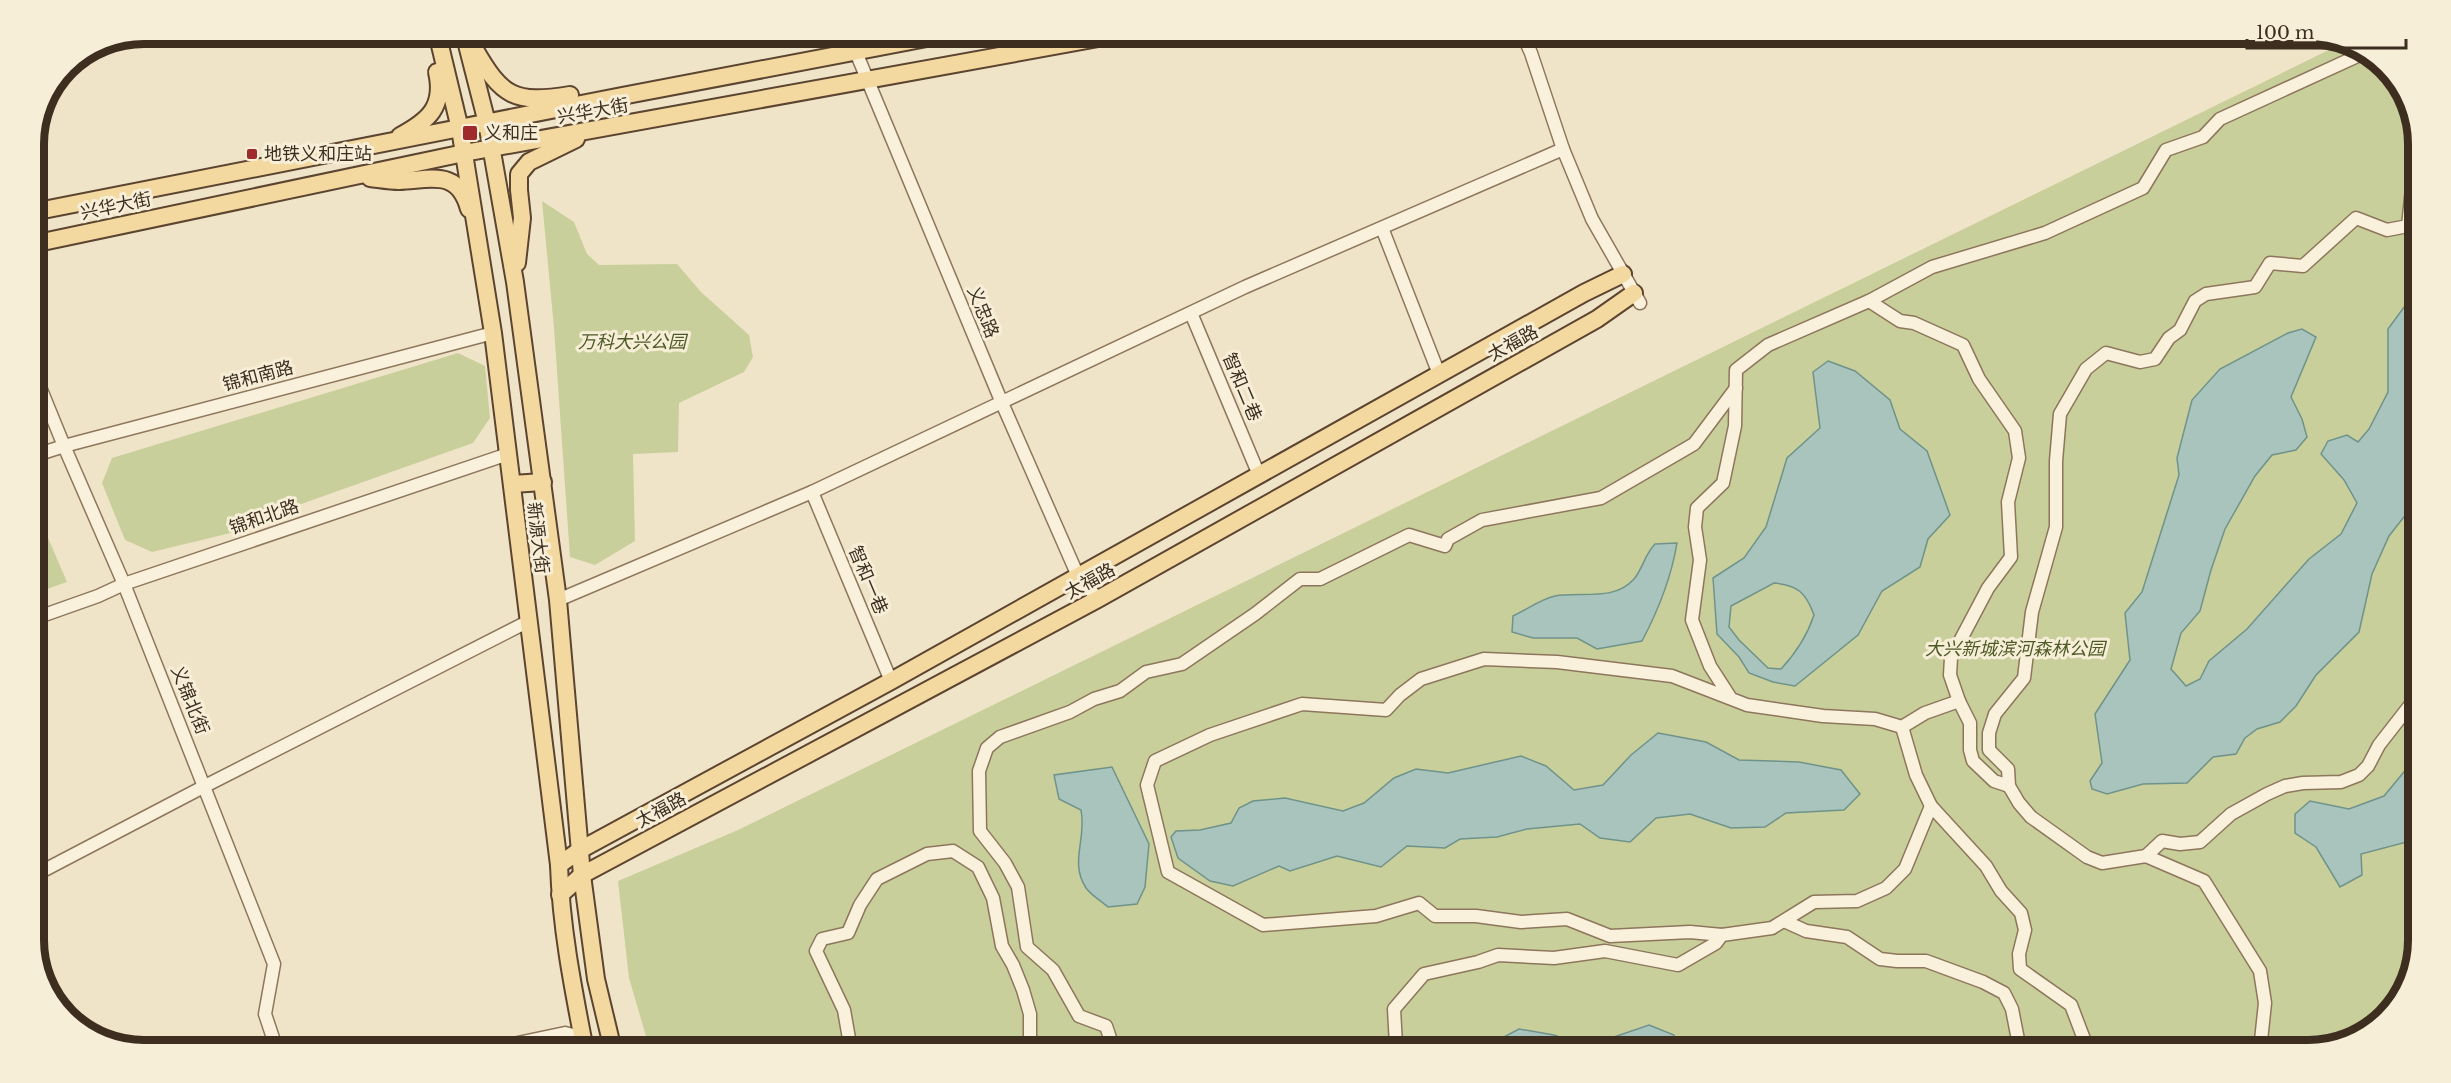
<svg xmlns="http://www.w3.org/2000/svg" width="2451" height="1083" font-family="'Libre Baskerville','Noto Sans SC',serif">
<style>
.green{fill:#c9cf9b}
.water{fill:#a9c4bc;stroke:#6f938a;stroke-width:1.5;fill-rule:evenodd}
.lines{fill:none;stroke-linecap:round;stroke-linejoin:round}
.minor-casing{stroke:#8d765c;stroke-width:15}
.major-casing{stroke:#5b4430;stroke-width:20}
.minor{stroke:#faf1dc;stroke-width:12}
.major{stroke:#f3d9a0;stroke-width:16}
.poi-dot{fill:#9e2a2b;stroke:#f7eed8;stroke-width:2}
.labels{text-anchor:middle;dominant-baseline:central;stroke-width:6;stroke-linejoin:round;paint-order:stroke}
.street-label{font-size:18px;fill:#3d2e20;stroke:#f7eed8}
.poi-label{font-size:18px;fill:#3d2e20;stroke:#f7eed8;text-anchor:start}
.park-label{font-size:18px;font-style:italic;fill:#4d5a26;stroke:#f7eed8}
.rim{fill:none;stroke:#3d2e20;stroke-width:8}
</style>
<rect width="100%" height="100%" fill="#f0e4c8"/>
<g class="green">
<polygon points="2347,41 2399,82 2418,136 2418,940 2409,982 2369,1031 2308,1050 650,1050 629,978 618,881 738,830"/>
<polygon points="542,201 574,222 587,254 599,265 677,264 701,292 749,335 753,357 744,372 679,403 678,452 633,454 635,541 595,565 570,557 554,328"/>
<polygon points="458,353 485,366 490,418 473,443 304,503 243,530 152,552 125,540 102,483 112,458"/>
<polygon points="33,503 67,582 33,594"/>
</g>
<g class="water">
<polygon points="2418,288 2418,499 2389,536 2372,574 2359,632 2316,675 2296,706 2280,722 2257,729 2245,738 2236,754 2213,757 2187,783 2143,784 2107,794 2092,789 2090,781 2102,763 2095,714 2130,660 2125,613 2142,592 2160,535 2179,475 2177,458 2192,400 2220,369 2288,333 2302,329 2316,337 2291,397 2302,419 2307,437 2296,450 2272,455 2255,476 2225,529 2211,570 2200,611 2181,633 2171,669 2186,686 2200,679 2209,661 2247,629 2309,559 2341,534 2357,503 2344,480 2321,454 2328,441 2347,435 2358,442 2369,429 2388,392 2388,329"/>
<path d="M1828,361L1855,371L1890,400L1900,429L1927,451L1950,515L1928,539L1920,567L1882,591L1858,635L1795,686L1773,682L1749,673L1739,657L1717,634L1713,578L1744,558L1766,527L1787,458L1820,428L1813,372ZM1774,583C1798,585 1806,593 1814,615C1807,636 1796,653 1781,669L1768,668L1739,640L1729,627L1731,606Z"/>
<path d="M1677,543C1671,579 1659,609 1642,641L1597,649L1577,638H1533L1512,632L1513,616C1526,610 1541,599 1555,596C1580,591 1614,602 1634,579C1643,568 1645,554 1655,544Z"/>
<polygon points="1658,733 1706,742 1739,760 1799,762 1841,770 1860,794 1844,810 1786,813 1765,827 1731,828 1690,814 1656,818 1630,842 1600,838 1580,824 1527,829 1497,837 1460,839 1445,848 1407,846 1381,867 1337,856 1290,871 1279,866 1233,886 1210,881 1178,858 1171,837 1176,831 1200,830 1231,823 1239,808 1253,801 1285,798 1343,811 1364,803 1394,778 1416,769 1448,773 1521,756 1546,766 1574,790 1603,785 1631,755"/>
<polygon points="2418,755 2418,839 2361,854 2362,875 2340,887 2316,847 2295,833 2295,814 2310,801 2349,809 2384,796"/>
<path d="M1112,767L1149,844L1145,887L1137,904L1108,907C1101,901 1091,895 1086,888C1069,862 1087,839 1081,810L1059,799L1054,775Z"/>
<polygon points="1649,1025 1674,1035 1678,1050 1479,1050 1519,1029 1554,1035 1569,1040 1614,1037"/>
</g>
<g class="lines">
<defs>
<g id="minor">
<polyline points="848,33 1002,403 1078,576 1098,599"/>
<polyline points="1522,33 1531,53 1563,149 1592,219 1640,303"/>
<polyline points="1382,228 1439,374"/>
<polyline points="1869,301 1932,267 2045,233 2143,188 2166,150 2203,137 2220,119 2364,53"/>
<polyline points="1191,313 1259,475"/>
<polyline points="33,370 64,446 124,584 274,964 265,1014 277,1050"/>
<polyline points="33,456 64,446 493,333"/>
<polyline points="812,492 891,681"/>
<polyline points="558,600 812,492 1245,287 1563,149"/>
<polyline points="33,619 98,596 124,584 508,454"/>
<polyline points="1730,697 1710,666 1692,620 1700,560 1695,527 1697,508 1723,483 1735,426 1736,370 1768,345 1869,301 1900,321 1914,323 1963,345 1979,379 2015,431 2019,458 2008,502 2011,557 1988,588 1951,658 1950,675 1959,701 1925,713 1902,727 1875,719 1823,716 1747,705 1672,676 1557,662 1484,659 1421,679 1400,695 1386,710 1302,704 1210,735 1155,761 1147,785 1168,872 1263,925 1376,916 1419,903 1435,916 1476,916 1521,922 1567,919 1610,936 1690,932 1722,935 1772,928 1814,902 1857,901 1886,888 1905,869 1931,806"/>
<polyline points="1959,701 1970,723 1970,750 1973,761 1994,781 2009,786"/>
<polyline points="1902,727 1916,775 1931,806 1986,866 2001,891 2021,913 2025,930 2019,954 2020,969 2071,1005 2087,1047 2092,1050"/>
<polyline points="2146,856 2162,841 2180,844 2200,842 2231,814 2267,794 2285,786 2303,783 2341,782 2359,775 2368,766 2379,745 2418,695"/>
<polyline points="33,876 205,786 529,621"/>
<polyline points="1784,921 1806,931 1847,937 1880,959 1897,961 1926,961 1983,982 2004,993 2012,1009 2020,1050"/>
<polyline points="485,1050 565,1033 582,1037"/>
<polyline points="851,1050 844,1010 816,951 822,939 848,933 860,905 877,879 927,854 953,851 978,867 993,898 1002,946 1013,965 1023,990 1030,1014 1030,1050"/>
<polyline points="1114,1050 1106,1026 1079,1016 1053,970 1027,947 1018,887 1005,863 980,831 979,771 987,748 1000,737 1070,712 1094,699 1120,691 1146,672 1182,664 1255,614 1300,579 1320,579 1409,535 1445,546 1448,539 1482,520 1601,498 1694,444 1736,388"/>
<polyline points="1399,1050 1396,1045 1394,1009 1424,974 1478,962 1498,955 1554,958 1605,951 1678,965 1716,943 1722,935"/>
<polyline points="2260,1050 2265,1003 2260,971 2204,881 2146,856 2102,863 2087,857 2031,817 2019,803 2009,786 2008,769 1989,750 1989,733 1995,714 2024,678 2032,612 2056,527 2056,461 2060,414 2086,369 2106,353 2140,362 2155,359 2169,338 2180,330 2195,301 2206,294 2255,287 2270,263 2303,266 2356,218 2387,230 2408,226 2413,179 2418,177"/>
</g>
<g id="major">
<path d="M437,33L460,129L493,333L559,865C561,928 573,988 585,1050"/>
<polyline points="464,33 487,123 515,282 558,600 582,875 596,979 613,1050"/>
<path d="M474,48C502,97 514,104 570,95"/>
<path d="M400,136C428,121 445,107 437,72"/>
<path d="M370,178C379,179 389,181 399,181C430,180 458,168 469,209"/>
<polyline points="33,212 622,96 953,33"/>
<polyline points="33,244 464,153 1126,33"/>
<polyline points="517,263 522,218 519,190 519,174 529,162 576,139"/>
<polyline points="512,484 543,482"/>
<polyline points="559,865 580,850 891,681 1584,293 1623,274"/>
<polyline points="560,895 582,875 1098,599 1597,319 1634,293"/>
</g>
</defs>
<use href="#minor" class="minor-casing"/>
<use href="#major" class="major-casing"/>
<use href="#minor" class="minor"/>
<use href="#major" class="major"/>
</g>
<g class="poi-dot">
<rect x="462" y="125" width="16" height="16" rx="3"/>
<rect x="246" y="148" width="12" height="12" rx="3"/>
</g>
<g class="labels">
<g class="street-label">
<text transform="translate(593 111) rotate(-10)">兴华大街</text>
<text transform="translate(116 206) rotate(-12)">兴华大街</text>
<text transform="translate(983 312) rotate(68)">义忠路</text>
<text transform="translate(1513 343) rotate(-29)">太福路</text>
<text transform="translate(258 376) rotate(-15)">锦和南路</text>
<text transform="translate(1242 387) rotate(67)">智和二巷</text>
<text transform="translate(264 517) rotate(-19)">锦和北路</text>
<text transform="translate(538 538) rotate(83)">新源大街</text>
<text transform="translate(868 580) rotate(67)">智和一巷</text>
<text transform="translate(1090 581) rotate(-29)">太福路</text>
<text transform="translate(190 700) rotate(68)">义锦北街</text>
<text transform="translate(661 810) rotate(-28)">太福路</text>
</g>
<g class="poi-label">
<text x="484" y="133">义和庄</text>
<text x="264" y="154">地铁义和庄站</text>
</g>
<g class="park-label">
<text x="632" y="342">万科大兴公园</text>
<text x="2015" y="649">大兴新城滨河森林公园</text>
</g>
</g>
<path d="M0 0H2451V1083H0ZM144 44H2308A100 100 0 0 1 2408 144V940A100 100 0 0 1 2308 1040H144A100 100 0 0 1 44 940V144A100 100 0 0 1 144 44Z" fill="#f7eed8" fill-rule="evenodd"/>
<path class="rim" d="M144 44H2308A100 100 0 0 1 2408 144V940A100 100 0 0 1 2308 1040H144A100 100 0 0 1 44 940V144A100 100 0 0 1 144 44Z"/>
<path d="M2247 39v9h159v-9" fill="none" stroke="#3d2e20" stroke-width="3"/>
<text x="2256" y="39" font-size="18" fill="#3d2e20" stroke="#f7eed8" stroke-width="4.5" paint-order="stroke">100 m</text>
</svg>
